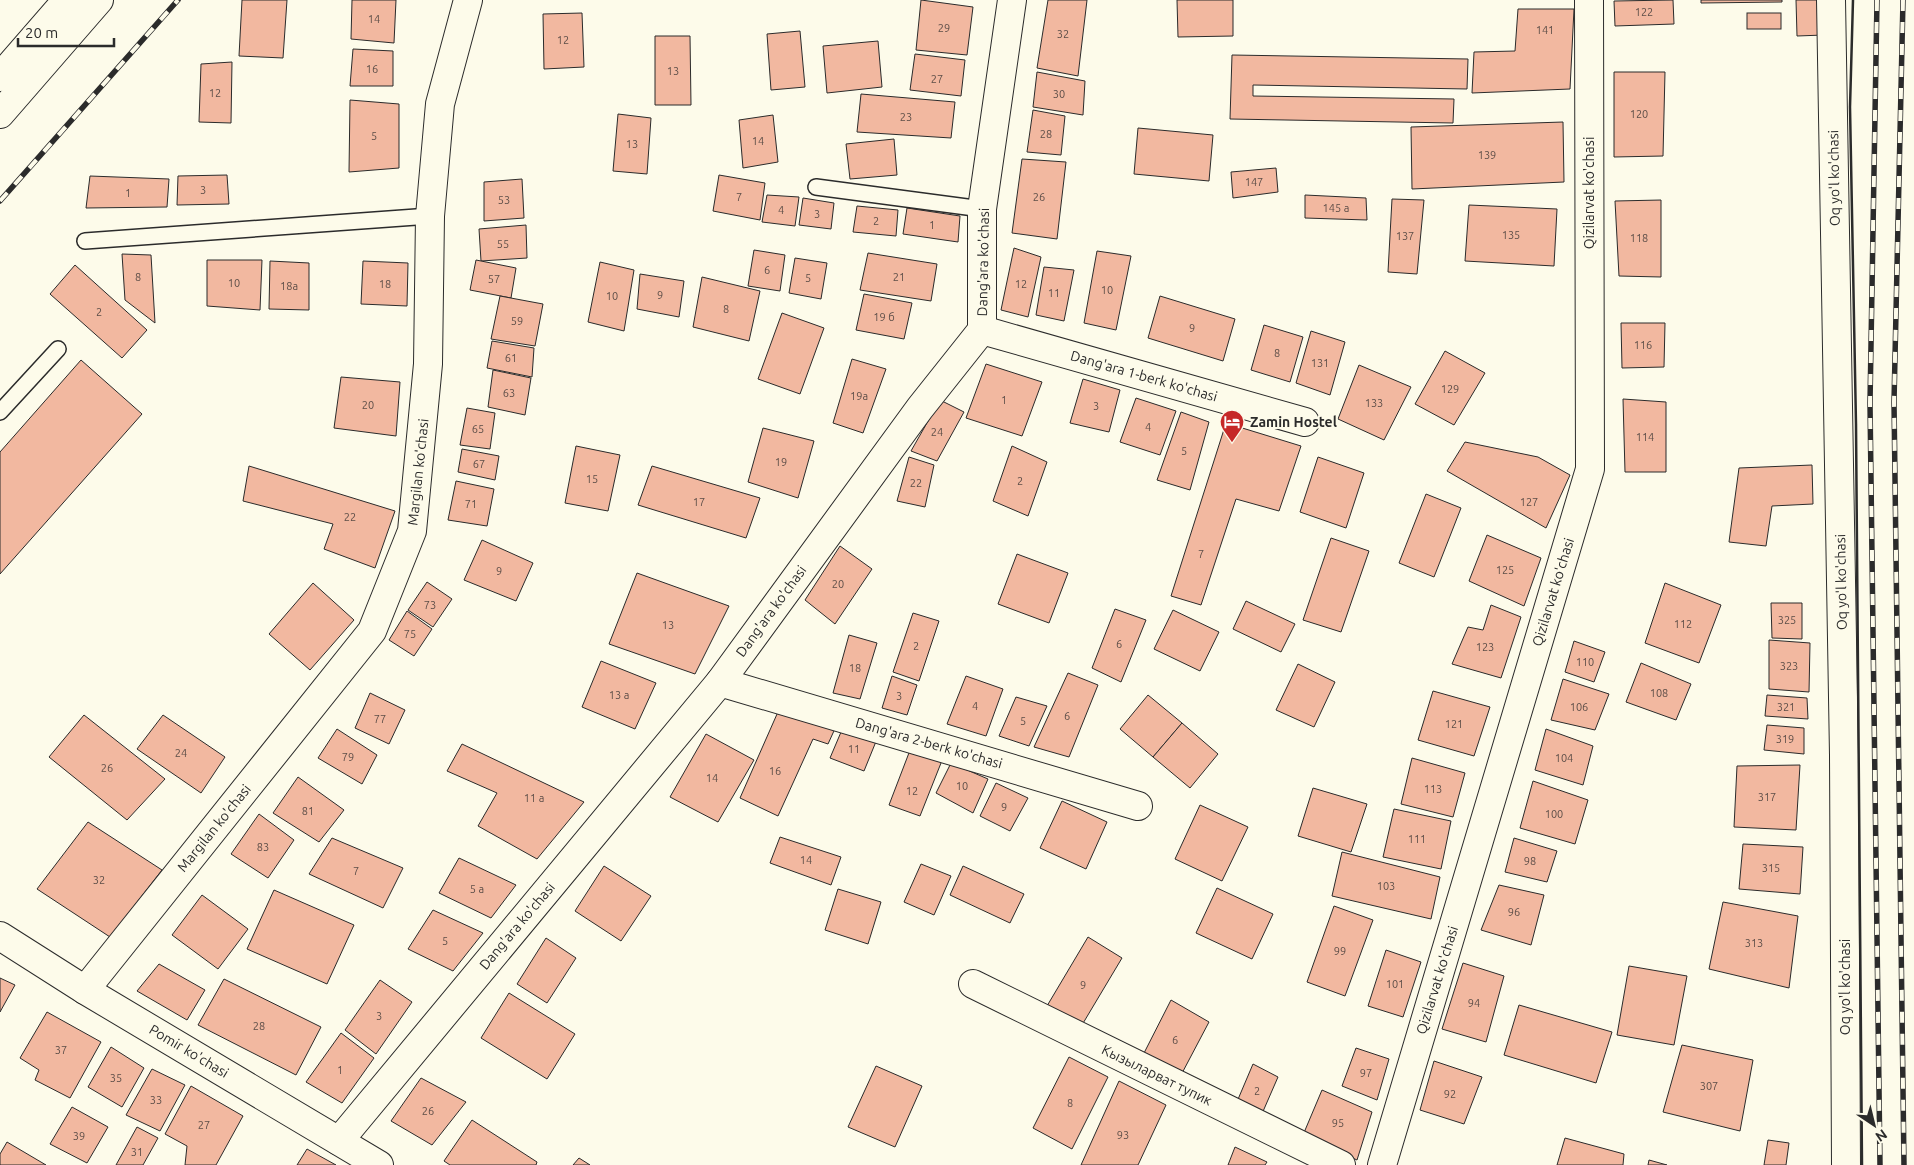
<svg xmlns="http://www.w3.org/2000/svg" width="1914" height="1165" font-family="Ubuntu,sans-serif">
<style>
.building{fill:#f2b8a0;stroke:#2b2b2b}
.lines{fill:none;stroke-linecap:round;stroke-linejoin:round}
.service-casing{stroke:#2b2b2b;stroke-width:18}
.minor-casing{stroke:#2b2b2b;stroke-width:30}
.tertiary-casing{stroke:#2b2b2b;stroke-width:30}
.secondary-casing{stroke:#2b2b2b;stroke-width:30}
.service{stroke:#fdfbea;stroke-width:15}
.minor{stroke:#fdfbea;stroke-width:28}
.tertiary{stroke:#fdfbea;stroke-width:28}
.secondary{stroke:#fdfbea;stroke-width:28}
.rail-casing{stroke:#2b2b2b;stroke-width:5.5}
.rail{stroke:#fdfbea;stroke-width:4;stroke-dasharray:11;stroke-linecap:butt}
.wall{stroke:#2b2b2b;stroke-width:2.5}
.labels{text-anchor:middle;dominant-baseline:central;stroke-width:4;stroke-linejoin:round;paint-order:stroke}
.number-label{font-size:11px;fill:#5d4e48}
.street-label{font-size:14px;fill:#2b2b2b;stroke:#fdfbea}
.poi-label{font-size:14px;font-weight:bold;fill:#2b2b2b;stroke:#fdfbea;text-anchor:start}
</style>
<rect width="100%" height="100%" fill="#fdfbea"/>
<g class="building">
<polygon points="242,0 287,0 283,58 239,56"/>
<polygon points="352,0 396,0 394,43 351,39"/>
<polygon points="921,0 973,7 967,55 916,50"/>
<polygon points="1048,0 1087,0 1078,76 1037,68"/>
<polygon points="1177,0 1233,0 1233,36 1178,37"/>
<polygon points="1673,0 1674,24 1615,26 1614,1"/>
<polygon points="1701,0 1782,0 1782,2 1701,3"/>
<polygon points="1796,0 1824,0 1824,35 1797,36"/>
<polygon points="1518,9 1574,9 1570,89 1472,93 1474,52 1515,51"/>
<polygon points="582,13 584,67 544,69 543,14"/>
<rect x="1747" y="13" width="34" height="16"/>
<polygon points="800,31 805,87 771,90 767,34"/>
<polygon points="655,36 690,36 691,105 655,105"/>
<polygon points="878,41 882,87 827,93 823,46"/>
<polygon points="353,49 393,51 393,86 350,86"/>
<polygon points="915,54 965,60 961,96 910,90"/>
<polygon points="1232,55 1468,59 1467,89 1253,85 1253,96 1454,99 1453,123 1230,119"/>
<polygon points="232,62 231,123 199,122 201,64"/>
<polygon points="1037,72 1085,81 1083,115 1033,107"/>
<polygon points="1614,72 1665,72 1663,156 1614,157"/>
<polygon points="861,94 955,102 951,138 857,132"/>
<polygon points="350,100 399,104 399,168 349,172"/>
<polygon points="1033,110 1065,116 1061,155 1027,152"/>
<polygon points="618,114 651,118 647,174 613,171"/>
<polygon points="773,115 778,162 743,168 739,120"/>
<polygon points="1563,122 1564,182 1412,189 1411,127"/>
<polygon points="1138,128 1213,135 1209,181 1134,174"/>
<polygon points="894,139 897,175 850,179 846,144"/>
<polygon points="1022,159 1066,162 1057,239 1012,233"/>
<polygon points="1276,168 1278,192 1233,198 1231,172"/>
<polygon points="227,175 229,204 177,205 178,176"/>
<polygon points="719,175 765,183 760,220 713,211"/>
<polygon points="90,176 169,179 167,207 86,208"/>
<polygon points="522,179 524,218 484,221 484,182"/>
<polygon points="767,195 799,197 795,226 762,222"/>
<polygon points="1305,195 1366,198 1367,220 1305,218"/>
<polygon points="803,198 834,203 831,229 799,225"/>
<polygon points="1392,199 1424,200 1417,274 1388,272"/>
<polygon points="1661,200 1661,277 1619,276 1615,201"/>
<polygon points="1469,205 1557,209 1554,266 1465,261"/>
<polygon points="857,206 898,210 896,236 853,232"/>
<polygon points="907,208 960,216 958,242 903,234"/>
<polygon points="526,225 527,258 481,261 479,229"/>
<polygon points="1014,248 1041,257 1028,317 1001,310"/>
<polygon points="754,250 785,255 780,291 748,286"/>
<polygon points="1097,251 1131,256 1116,330 1084,323"/>
<polygon points="868,253 937,264 931,301 860,290"/>
<polygon points="122,254 151,255 155,323 125,300"/>
<polygon points="795,258 827,263 821,299 789,293"/>
<polygon points="207,260 262,260 260,310 207,306"/>
<polygon points="476,260 516,268 511,298 470,290"/>
<polygon points="270,261 309,263 309,310 269,309"/>
<polygon points="363,261 408,263 407,306 361,304"/>
<polygon points="600,262 634,270 624,331 588,322"/>
<polygon points="75,265 147,330 122,358 50,294"/>
<polygon points="1044,267 1074,270 1064,321 1036,315"/>
<polygon points="640,274 684,281 679,317 637,309"/>
<polygon points="702,277 760,291 749,341 693,327"/>
<polygon points="864,294 912,303 904,339 856,330"/>
<polygon points="500,296 543,304 535,346 491,339"/>
<polygon points="1160,296 1235,319 1223,361 1148,338"/>
<polygon points="782,313 824,328 800,394 758,379"/>
<polygon points="1621,323 1665,323 1664,367 1622,368"/>
<polygon points="1264,325 1303,337 1290,382 1251,370"/>
<polygon points="1311,331 1345,342 1330,395 1296,383"/>
<polygon points="492,341 534,348 532,377 487,368"/>
<polygon points="1445,351 1485,373 1454,425 1415,404"/>
<polygon points="852,359 886,369 863,433 833,423"/>
<polygon points="81,360 142,414 0,574 0,452"/>
<polygon points="986,364 1042,382 1022,436 966,418"/>
<polygon points="1359,365 1411,387 1384,440 1338,419"/>
<polygon points="493,370 531,378 525,415 488,407"/>
<polygon points="341,377 400,382 396,436 334,428"/>
<polygon points="1083,379 1120,390 1109,432 1070,423"/>
<polygon points="1136,398 1176,411 1160,455 1120,442"/>
<polygon points="1623,399 1666,402 1666,472 1625,472"/>
<polygon points="940,400 964,412 937,461 911,451"/>
<polygon points="467,408 495,413 490,449 460,445"/>
<polygon points="1181,412 1209,422 1190,490 1157,480"/>
<polygon points="1226,423 1301,446 1279,511 1236,499 1201,605 1171,596"/>
<polygon points="763,428 814,441 798,498 748,482"/>
<polygon points="1465,442 1538,457 1570,475 1546,528 1447,471"/>
<polygon points="576,446 620,455 608,511 565,503"/>
<polygon points="1012,446 1047,462 1028,516 993,501"/>
<polygon points="462,449 499,456 495,480 458,472"/>
<polygon points="909,457 934,465 925,507 897,501"/>
<polygon points="1318,457 1364,473 1346,528 1300,512"/>
<polygon points="1812,465 1813,504 1772,506 1766,546 1729,542 1739,468"/>
<polygon points="249,466 395,511 375,568 324,549 333,524 243,501"/>
<polygon points="652,466 760,498 746,538 638,505"/>
<polygon points="456,481 494,489 487,526 448,520"/>
<polygon points="1426,494 1461,508 1434,577 1399,563"/>
<polygon points="1487,535 1541,558 1524,606 1469,581"/>
<polygon points="1331,538 1369,551 1341,632 1303,620"/>
<polygon points="482,540 533,563 516,601 464,580"/>
<polygon points="840,546 872,569 835,624 805,600"/>
<polygon points="1017,554 1068,573 1049,623 998,604"/>
<polygon points="637,573 729,606 695,674 609,644"/>
<polygon points="427,582 452,599 433,627 408,610"/>
<polygon points="313,583 354,620 310,670 269,634"/>
<polygon points="1665,583 1721,605 1699,663 1645,643"/>
<polygon points="1246,601 1295,624 1281,652 1233,629"/>
<polygon points="1771,603 1802,603 1802,639 1772,638"/>
<polygon points="1491,605 1521,617 1501,678 1452,664 1468,627 1483,630"/>
<polygon points="1115,609 1146,620 1121,682 1092,668"/>
<polygon points="1173,610 1219,632 1200,671 1154,649"/>
<polygon points="407,611 432,629 414,656 389,640"/>
<polygon points="913,613 939,621 919,681 893,672"/>
<polygon points="849,635 877,643 860,699 833,693"/>
<polygon points="1769,640 1810,643 1809,692 1769,689"/>
<polygon points="1574,641 1605,652 1594,682 1565,672"/>
<polygon points="601,661 656,683 635,729 582,707"/>
<polygon points="1641,663 1691,684 1676,720 1626,702"/>
<polygon points="1298,664 1335,682 1314,727 1276,710"/>
<polygon points="1068,673 1098,685 1069,757 1034,747"/>
<polygon points="892,676 917,685 907,715 882,708"/>
<polygon points="966,676 1003,689 986,736 947,724"/>
<polygon points="1563,679 1609,694 1595,730 1551,720"/>
<polygon points="1433,691 1490,707 1474,756 1418,740"/>
<polygon points="370,693 405,710 389,744 355,728"/>
<polygon points="1148,695 1182,723 1153,757 1120,729"/>
<polygon points="1767,695 1807,698 1808,719 1765,716"/>
<polygon points="1016,697 1047,706 1029,746 999,736"/>
<polygon points="781,705 838,722 828,744 813,739 778,816 740,798"/>
<polygon points="84,715 165,779 127,820 49,757"/>
<polygon points="163,715 225,757 201,793 137,749"/>
<polygon points="1182,723 1218,754 1190,788 1153,757"/>
<polygon points="844,725 877,739 864,771 830,758"/>
<polygon points="1767,725 1804,728 1804,754 1764,750"/>
<polygon points="337,729 377,755 362,784 318,758"/>
<polygon points="1546,729 1593,746 1583,785 1535,770"/>
<polygon points="706,734 754,760 718,822 670,797"/>
<polygon points="462,744 584,802 537,859 478,826 497,793 447,771"/>
<polygon points="912,745 943,758 920,816 889,805"/>
<polygon points="1412,758 1465,773 1453,817 1401,804"/>
<polygon points="951,763 988,779 973,813 936,793"/>
<polygon points="1800,765 1796,830 1734,827 1737,766"/>
<polygon points="298,777 344,810 319,842 273,813"/>
<polygon points="1533,781 1588,800 1575,844 1520,828"/>
<polygon points="996,783 1028,798 1010,831 980,816"/>
<polygon points="1313,788 1367,804 1351,852 1298,836"/>
<polygon points="1062,801 1107,822 1086,869 1040,848"/>
<polygon points="1200,805 1248,827 1222,881 1175,859"/>
<polygon points="1394,809 1451,821 1441,869 1383,857"/>
<polygon points="259,814 294,840 268,878 231,854"/>
<polygon points="88,822 162,870 110,937 37,889"/>
<polygon points="780,837 841,857 831,885 770,863"/>
<polygon points="332,838 403,868 383,908 309,874"/>
<polygon points="1514,838 1557,851 1547,882 1505,872"/>
<polygon points="1743,844 1803,847 1800,894 1739,889"/>
<polygon points="1342,852 1440,877 1431,919 1332,896"/>
<polygon points="459,858 516,885 491,918 439,893"/>
<polygon points="921,864 951,876 934,915 904,902"/>
<polygon points="604,866 651,896 621,941 575,911"/>
<polygon points="963,866 1024,894 1010,923 950,895"/>
<polygon points="1499,885 1544,895 1531,945 1481,930"/>
<polygon points="1217,888 1273,914 1252,959 1196,933"/>
<polygon points="838,889 881,902 868,944 825,930"/>
<polygon points="274,890 354,925 327,984 247,949"/>
<polygon points="202,895 248,929 218,969 172,935"/>
<polygon points="1723,902 1798,916 1789,988 1709,969"/>
<polygon points="1334,906 1373,920 1345,996 1307,982"/>
<polygon points="433,910 483,933 453,971 408,949"/>
<polygon points="1088,937 1122,958 1079,1030 1044,1011"/>
<polygon points="546,938 576,958 547,1003 517,984"/>
<polygon points="1386,950 1421,962 1403,1017 1368,1006"/>
<polygon points="1463,963 1504,976 1486,1042 1442,1029"/>
<polygon points="159,964 205,990 187,1020 137,991"/>
<polygon points="1629,966 1687,976 1674,1045 1617,1035"/>
<polygon points="0,978 15,985 0,1012"/>
<polygon points="224,979 321,1027 296,1075 198,1025"/>
<polygon points="380,980 412,1002 376,1054 345,1030"/>
<polygon points="509,993 575,1034 547,1079 481,1038"/>
<polygon points="1171,1000 1209,1022 1180,1077 1142,1057"/>
<polygon points="1519,1005 1612,1032 1596,1083 1504,1055"/>
<polygon points="47,1012 101,1042 70,1098 35,1080 39,1070 20,1058"/>
<polygon points="341,1033 374,1058 342,1103 306,1082"/>
<polygon points="1682,1045 1753,1060 1740,1131 1663,1112"/>
<polygon points="111,1047 144,1068 122,1107 88,1087"/>
<polygon points="1356,1048 1389,1059 1377,1100 1342,1086"/>
<polygon points="1069,1057 1108,1077 1072,1149 1033,1128"/>
<polygon points="1434,1061 1482,1077 1464,1124 1420,1110"/>
<polygon points="1253,1064 1278,1077 1261,1116 1236,1104"/>
<polygon points="876,1066 922,1086 895,1147 848,1127"/>
<polygon points="152,1069 185,1085 160,1131 126,1115"/>
<polygon points="421,1078 466,1102 432,1145 391,1121"/>
<polygon points="1119,1081 1166,1105 1138,1165 1081,1165"/>
<polygon points="191,1086 243,1116 216,1165 185,1165 187,1146 165,1134"/>
<polygon points="1322,1090 1372,1112 1357,1160 1303,1135"/>
<polygon points="72,1107 108,1127 87,1163 50,1144"/>
<polygon points="472,1120 537,1162 536,1165 450,1165 444,1161"/>
<polygon points="137,1127 158,1138 143,1165 116,1165"/>
<polygon points="1565,1138 1624,1154 1623,1165 1557,1165"/>
<polygon points="1768,1140 1789,1143 1786,1165 1764,1165"/>
<polygon points="7,1142 46,1165 0,1165 0,1154"/>
<polygon points="1235,1147 1267,1162 1265,1165 1228,1165"/>
<polygon points="307,1149 336,1165 297,1165"/>
<polygon points="579,1158 590,1165 573,1165"/>
<polygon points="1649,1160 1667,1165 1648,1165"/>
</g>
<g class="lines">
<defs>
<g id="service">
<polyline points="816,187 982,209"/>
<polyline points="85,241 430,216"/>
<polyline points="0,412 58,349"/>
</g>
<g id="minor">
<polyline points="982,330 1305,422"/>
<polyline points="720,682 1138,806"/>
<polyline points="0,936 85,990 379,1165"/>
<polyline points="973,984 1341,1165"/>
<polyline points="85,990 372,631 412,531 428,364 430,216 440,104 468,0"/>
<polyline points="339,1141 720,682 920,408 982,330 982,209 1012,0"/>
<polyline points="1382,1165 1590,469 1589,0"/>
</g>
<polyline id="tertiary" points="1831,0 1844,755 1846,1165"/>
<g id="secondary">
<polyline points="0,77 67,0"/>
<polyline points="0,114 99,0"/>
</g>
</defs>
<use href="#service" class="service-casing"/>
<use href="#minor" class="minor-casing"/>
<use href="#tertiary" class="tertiary-casing"/>
<use href="#secondary" class="secondary-casing"/>
<use href="#service" class="service"/>
<use href="#minor" class="minor"/>
<use href="#tertiary" class="tertiary"/>
<use href="#secondary" class="secondary"/>
<defs>
<g id="rail">
<polyline points="1877,0 1870,403 1880,1165"/>
<polyline points="1903,0 1894,402 1904,1165"/>
<polyline points="0,201 178,0"/>
</g>
</defs>
<use href="#rail" class="rail-casing"/>
<use href="#rail" class="rail"/>
<polyline class="wall" points="1853,0 1850,107 1856,424 1862,1165"/>
</g>
<defs>
<symbol id="hotel-pin" viewBox="-11 -11 22 30"><path d="M0 17L-7.5 6A9.5 9.5 0 1 1 7.5 6Z" fill="#c62828" stroke="#fdfbea"/><path d="M-6-4.5h1.5V1H6V5H4.5V3h-9V5H-6ZM-4 0a1.8 1.8 0 1 1 3.6 0ZM.5 0V-2.5h3Q6-2.5 6 0Z" fill="#fff"/></symbol>
</defs>
<g fill-rule="evenodd">
<use href="#hotel-pin" x="1218" y="408" width="28" height="38"/>
</g>
<g class="labels">
<g class="number-label">
<text x="1644" y="12">122</text>
<text x="374" y="19">14</text>
<text x="944" y="28">29</text>
<text x="1545" y="30">141</text>
<text x="1063" y="34">32</text>
<text x="563" y="40">12</text>
<text x="372" y="69">16</text>
<text x="673" y="71">13</text>
<text x="937" y="79">27</text>
<text x="215" y="93">12</text>
<text x="1059" y="94">30</text>
<text x="1639" y="114">120</text>
<text x="906" y="117">23</text>
<text x="1046" y="134">28</text>
<text x="374" y="136">5</text>
<text x="758" y="141">14</text>
<text x="632" y="144">13</text>
<text x="1487" y="155">139</text>
<text x="1254" y="182">147</text>
<text x="203" y="190">3</text>
<text x="128" y="193">1</text>
<text x="739" y="197">7</text>
<text x="1039" y="197">26</text>
<text x="504" y="200">53</text>
<text x="1336" y="208">145 а</text>
<text x="781" y="210">4</text>
<text x="817" y="214">3</text>
<text x="876" y="221">2</text>
<text x="932" y="225">1</text>
<text x="1511" y="235">135</text>
<text x="1405" y="236">137</text>
<text x="1639" y="238">118</text>
<text x="503" y="244">55</text>
<text x="767" y="270">6</text>
<text x="138" y="277">8</text>
<text x="899" y="277">21</text>
<text x="808" y="278">5</text>
<text x="494" y="279">57</text>
<text x="234" y="283">10</text>
<text x="385" y="284">18</text>
<text x="1021" y="284">12</text>
<text x="289" y="286">18а</text>
<text x="1107" y="290">10</text>
<text x="1054" y="293">11</text>
<text x="660" y="295">9</text>
<text x="612" y="296">10</text>
<text x="726" y="309">8</text>
<text x="99" y="312">2</text>
<text x="884" y="317">19 б</text>
<text x="517" y="321">59</text>
<text x="1192" y="328">9</text>
<text x="1643" y="345">116</text>
<text x="1277" y="353">8</text>
<text x="511" y="358">61</text>
<text x="1320" y="363">131</text>
<text x="1450" y="389">129</text>
<text x="509" y="393">63</text>
<text x="859" y="396">19а</text>
<text x="1004" y="400">1</text>
<text x="1374" y="403">133</text>
<text x="368" y="405">20</text>
<text x="1096" y="406">3</text>
<text x="1148" y="427">4</text>
<text x="478" y="429">65</text>
<text x="937" y="432">24</text>
<text x="1645" y="437">114</text>
<text x="1184" y="451">5</text>
<text x="781" y="462">19</text>
<text x="479" y="464">67</text>
<text x="592" y="479">15</text>
<text x="1020" y="481">2</text>
<text x="916" y="483">22</text>
<text x="699" y="502">17</text>
<text x="1529" y="502">127</text>
<text x="471" y="504">71</text>
<text x="350" y="517">22</text>
<text x="1201" y="554">7</text>
<text x="1505" y="570">125</text>
<text x="499" y="571">9</text>
<text x="838" y="584">20</text>
<text x="430" y="605">73</text>
<text x="1787" y="620">325</text>
<text x="1683" y="624">112</text>
<text x="668" y="625">13</text>
<text x="410" y="634">75</text>
<text x="1119" y="644">6</text>
<text x="916" y="646">2</text>
<text x="1485" y="647">123</text>
<text x="1585" y="662">110</text>
<text x="1789" y="666">323</text>
<text x="855" y="668">18</text>
<text x="1659" y="693">108</text>
<text x="619" y="695">13 а</text>
<text x="899" y="696">3</text>
<text x="975" y="706">4</text>
<text x="1579" y="707">106</text>
<text x="1786" y="707">321</text>
<text x="1067" y="716">6</text>
<text x="380" y="719">77</text>
<text x="1023" y="721">5</text>
<text x="1454" y="724">121</text>
<text x="1785" y="739">319</text>
<text x="854" y="749">11</text>
<text x="181" y="753">24</text>
<text x="348" y="757">79</text>
<text x="1564" y="758">104</text>
<text x="107" y="768">26</text>
<text x="775" y="771">16</text>
<text x="712" y="778">14</text>
<text x="962" y="786">10</text>
<text x="1433" y="789">113</text>
<text x="912" y="791">12</text>
<text x="1767" y="797">317</text>
<text x="534" y="798">11 а</text>
<text x="1004" y="807">9</text>
<text x="308" y="811">81</text>
<text x="1554" y="814">100</text>
<text x="1417" y="839">111</text>
<text x="263" y="847">83</text>
<text x="806" y="860">14</text>
<text x="1530" y="861">98</text>
<text x="1771" y="868">315</text>
<text x="356" y="871">7</text>
<text x="99" y="880">32</text>
<text x="1386" y="886">103</text>
<text x="477" y="889">5 а</text>
<text x="1514" y="912">96</text>
<text x="445" y="941">5</text>
<text x="1754" y="943">313</text>
<text x="1340" y="951">99</text>
<text x="1395" y="984">101</text>
<text x="1083" y="985">9</text>
<text x="1474" y="1003">94</text>
<text x="379" y="1016">3</text>
<text x="259" y="1026">28</text>
<text x="1175" y="1040">6</text>
<text x="61" y="1050">37</text>
<text x="340" y="1070">1</text>
<text x="1366" y="1073">97</text>
<text x="116" y="1078">35</text>
<text x="1709" y="1086">307</text>
<text x="1257" y="1091">2</text>
<text x="1450" y="1094">92</text>
<text x="156" y="1100">33</text>
<text x="1070" y="1103">8</text>
<text x="428" y="1111">26</text>
<text x="1338" y="1123">95</text>
<text x="204" y="1125">27</text>
<text x="1123" y="1135">93</text>
<text x="79" y="1136">39</text>
<text x="137" y="1152">31</text>
</g>
<g class="street-label">
<text transform="translate(1834 178) rotate(-91)">Oq yo'l ko'chasi</text>
<text transform="translate(1589 193) rotate(-90)">Qizilarvat ko'chasi</text>
<text transform="translate(983 262) rotate(-89)">Dang'ara ko'chasi</text>
<text transform="translate(1144 376) rotate(16)">Dang'ara 1-berk ko'chasi</text>
<text transform="translate(418 472) rotate(-84)">Margilan ko'chasi</text>
<text transform="translate(1841 582) rotate(-91)">Oq yo'l ko'chasi</text>
<text transform="translate(1553 592) rotate(-73)">Qizilarvat ko'chasi</text>
<text transform="translate(771 611) rotate(-54)">Dang'ara ko'chasi</text>
<text transform="translate(929 743) rotate(16)">Dang'ara 2-berk ko'chasi</text>
<text transform="translate(214 828) rotate(-51)">Margilan ko'chasi</text>
<text transform="translate(517 926) rotate(-50)">Dang'ara ko'chasi</text>
<text transform="translate(1437 980) rotate(-73)">Qizilarvat ko'chasi</text>
<text transform="translate(1845 987) rotate(-90)">Oq yo'l ko'chasi</text>
<text transform="translate(189 1051) rotate(31)">Pomir ko'chasi</text>
<text transform="translate(1157 1075) rotate(26)">Кызыларват тупик</text>
</g>
<g class="poi-label">
<text x="1250" y="422">Zamin Hostel</text>
</g>
</g>
<g transform="translate(1874 1125) rotate(145)" stroke="#fdfbea" stroke-width="4" paint-order="stroke">
<path d="M0-4L9 19L0 12L-9 19Z" fill="#2b2b2b"/>
<text y="-8" font-size="14" font-weight="bold" text-anchor="middle" fill="#2b2b2b">N</text>
</g>
<path d="M18 38v8h96v-8" fill="none" stroke="#2b2b2b" stroke-width="2.5"/>
<text x="25" y="38" font-size="15" fill="#2b2b2b" stroke="#fdfbea" stroke-width="4" paint-order="stroke">20 m</text>
</svg>
